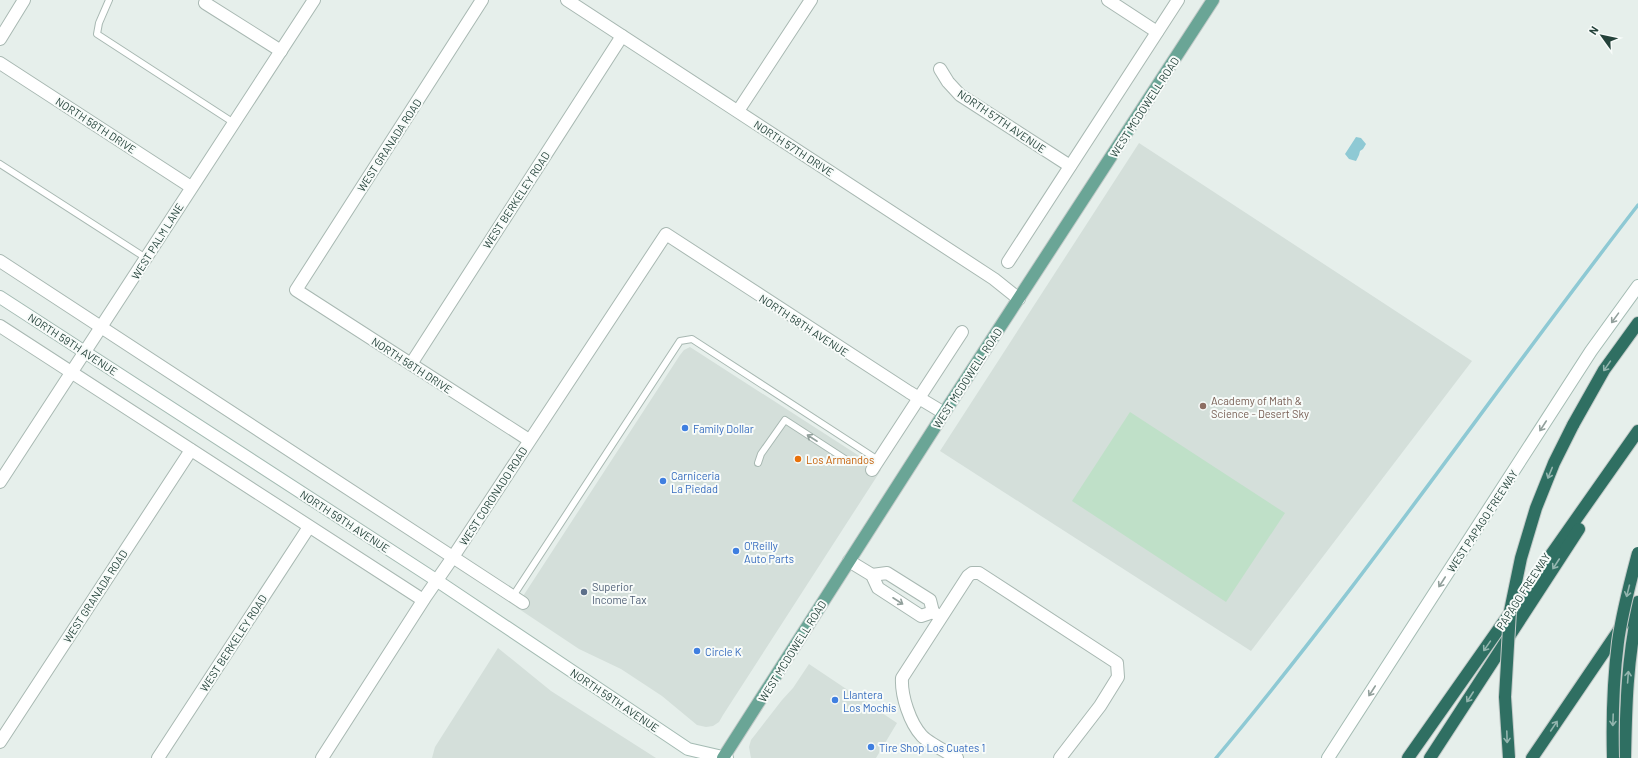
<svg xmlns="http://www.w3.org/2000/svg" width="1638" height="758" font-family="Barlow,sans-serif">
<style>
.built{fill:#d4dfda}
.green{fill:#bfe0c8}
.water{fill:#8ec9d4}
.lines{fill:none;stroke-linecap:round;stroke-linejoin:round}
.stream{stroke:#8ec9d4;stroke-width:3.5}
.lane-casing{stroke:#a8b8b2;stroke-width:8}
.street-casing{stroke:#a8b8b2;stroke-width:14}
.secondary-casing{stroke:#a4bbb3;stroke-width:14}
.primary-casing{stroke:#c2cac8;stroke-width:14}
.highway-casing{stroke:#c2cac8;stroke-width:14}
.lane{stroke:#fff;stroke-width:6}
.street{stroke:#fff;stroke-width:12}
.secondary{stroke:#fff;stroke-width:12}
.primary{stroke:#6aa596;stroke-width:12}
.highway{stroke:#2f6f62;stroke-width:12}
.highway-bridge-casing{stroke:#c2cac8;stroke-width:14;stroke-linecap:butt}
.highway-bridge{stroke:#2f6f62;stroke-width:12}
.oneway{stroke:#92a09c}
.oneway2{stroke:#93b5ae}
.education-dot{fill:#8d6e63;stroke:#f7fbf9;stroke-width:1.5}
.shop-dot{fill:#3f7fe0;stroke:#f7fbf9;stroke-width:1.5}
.food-dot{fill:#e8710a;stroke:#f7fbf9;stroke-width:1.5}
.service-dot{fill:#5c6f8a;stroke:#f7fbf9;stroke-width:1.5}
.labels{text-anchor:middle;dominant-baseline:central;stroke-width:4;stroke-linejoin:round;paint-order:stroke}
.street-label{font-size:11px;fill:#24423a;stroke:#f7fbf9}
.education-label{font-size:11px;fill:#785e54;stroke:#f7fbf9;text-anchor:start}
.shop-label{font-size:11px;fill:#366cbe;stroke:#f7fbf9;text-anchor:start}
.food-label{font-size:11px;fill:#c56008;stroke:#f7fbf9;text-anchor:start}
.service-label{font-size:11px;fill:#4e5e75;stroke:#f7fbf9;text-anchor:start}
</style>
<rect width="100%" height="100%" fill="#e6efeb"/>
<g class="built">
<polygon points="1139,143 1472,361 1251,651 940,451"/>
<polygon points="690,347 881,470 723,715 719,722 713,726 706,727 697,725 662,696 621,669 579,649 516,607 680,355 684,350"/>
<polygon points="498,648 551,691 656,758 432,758 435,747"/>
<polygon points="809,664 897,723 876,758 751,758 749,747 751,740 782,700 793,688"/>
</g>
<polygon class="green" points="1130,412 1285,513 1226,602 1072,501"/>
<polygon class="water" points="1356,137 1361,138 1366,144 1363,149 1360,151 1359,155 1356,161 1349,159 1345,154"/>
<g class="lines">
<path class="stream" d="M1216,758C1365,580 1496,388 1638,205"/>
<defs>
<g id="lane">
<polyline points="109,0 99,23 97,34 234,123"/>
<polyline points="0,164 146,258"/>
<polyline points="758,463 761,454 785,420 845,459"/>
<polyline points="513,596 680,341 692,339 878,460"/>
</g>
<g id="street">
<polyline points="482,0 296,290 529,440"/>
<polyline points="567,0 994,279 1019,299"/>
<polyline points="1108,0 1157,32"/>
<polyline points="205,3 281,51"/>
<polyline points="0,39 24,0"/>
<polyline points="0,63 191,187"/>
<polyline points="940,69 948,82 960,95 1070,166"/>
<polyline points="738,111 811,0"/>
<polyline points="0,261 523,603"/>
<polyline points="1008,262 1178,0"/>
<polyline points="0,326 423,600"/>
<polyline points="411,364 622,36"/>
<polyline points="872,470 962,332"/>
<polyline points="0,482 314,0"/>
<polyline points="849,561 872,575 878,588 921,616 933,612"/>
<polyline points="872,575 887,573 930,600 933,612 939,616"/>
<polyline points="0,742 191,450"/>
<polyline points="158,758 309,527"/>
<polyline points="322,758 426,596 453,557 666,234 909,392 944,413"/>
<path d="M957,758C947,752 930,744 922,736C910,723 901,696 902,678L968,576L972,573H979L1117,663L1118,677L1100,706L1060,758"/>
</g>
<g id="secondary">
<polyline points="0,297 436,580 688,749 727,758"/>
<polyline points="1328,758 1591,351 1638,286"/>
</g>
<polyline id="primary" points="723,758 944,413 1213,0"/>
<g id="highway">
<polyline points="1573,425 1604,370 1638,323"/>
<polyline points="1408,758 1638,431"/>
<polyline points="1430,758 1579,529"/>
<polyline points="1532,758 1638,602"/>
<path d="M1625,758C1626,707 1627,660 1638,610"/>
</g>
</defs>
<use href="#lane" class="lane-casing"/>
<use href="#street" class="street-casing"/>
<use href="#secondary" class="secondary-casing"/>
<use href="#primary" class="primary-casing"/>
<use href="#highway" class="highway-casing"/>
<use href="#lane" class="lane"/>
<use href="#street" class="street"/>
<use href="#secondary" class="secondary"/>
<use href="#primary" class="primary"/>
<use href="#highway" class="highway"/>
<defs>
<g id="highway-bridge">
<polyline points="1509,758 1505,697 1510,611 1521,558 1536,508 1554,463 1573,425"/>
<path d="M1613,758C1612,720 1613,681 1618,642C1622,612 1630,583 1638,553"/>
</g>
</defs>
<use href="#highway-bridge" class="highway-bridge-casing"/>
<use href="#highway-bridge" class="highway-bridge"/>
</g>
<defs><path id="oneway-shaft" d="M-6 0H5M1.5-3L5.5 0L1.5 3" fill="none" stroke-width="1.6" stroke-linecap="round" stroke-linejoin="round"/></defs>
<g class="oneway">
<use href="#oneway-shaft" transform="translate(1615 318) rotate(126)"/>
<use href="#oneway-shaft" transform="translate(1543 426) rotate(123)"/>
<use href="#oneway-shaft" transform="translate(812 438) rotate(-147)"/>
<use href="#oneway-shaft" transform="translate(1442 582) rotate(123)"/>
<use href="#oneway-shaft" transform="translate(898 601) rotate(33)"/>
<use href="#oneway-shaft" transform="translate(1372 691) rotate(123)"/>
</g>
<g class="oneway2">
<use href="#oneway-shaft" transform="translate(1607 366) rotate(125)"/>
<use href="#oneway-shaft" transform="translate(1550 473) rotate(112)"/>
<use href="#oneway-shaft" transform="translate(1556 564) rotate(123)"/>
<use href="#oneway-shaft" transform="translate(1628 591) rotate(104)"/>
<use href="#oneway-shaft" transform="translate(1487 646) rotate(125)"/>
<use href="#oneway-shaft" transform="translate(1628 677) rotate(-86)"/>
<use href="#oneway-shaft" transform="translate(1470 697) rotate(123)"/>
<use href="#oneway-shaft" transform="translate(1613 720) rotate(92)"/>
<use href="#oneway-shaft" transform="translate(1554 726) rotate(-56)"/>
<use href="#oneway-shaft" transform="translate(1507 737) rotate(88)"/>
</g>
<circle class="education-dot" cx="1203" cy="406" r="4"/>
<g class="shop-dot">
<circle cx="685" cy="428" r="4"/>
<circle cx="663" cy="481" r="4"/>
<circle cx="736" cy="551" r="4"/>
<circle cx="697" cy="651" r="4"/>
<circle cx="835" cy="700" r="4"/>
<circle cx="871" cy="747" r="4"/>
</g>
<circle class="food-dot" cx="798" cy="459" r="4"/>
<circle class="service-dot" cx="584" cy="592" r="4"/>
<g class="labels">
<g class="street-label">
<text transform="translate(1144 107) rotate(-57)">WEST MCDOWELL ROAD</text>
<text transform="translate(1002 121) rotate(34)">NORTH 57TH AVENUE</text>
<text transform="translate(96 125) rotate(33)">NORTH 58TH DRIVE</text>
<text transform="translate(389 145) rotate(-57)">WEST GRANADA ROAD</text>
<text transform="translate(794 148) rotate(33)">NORTH 57TH DRIVE</text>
<text transform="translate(516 200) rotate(-57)">WEST BERKELEY ROAD</text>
<text transform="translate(157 241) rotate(-58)">WEST PALM LANE</text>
<text transform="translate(804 325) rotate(33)">NORTH 58TH AVENUE</text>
<text transform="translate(73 344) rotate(33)">NORTH 59TH AVENUE</text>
<text transform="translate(412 365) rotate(33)">NORTH 58TH DRIVE</text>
<text transform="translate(967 378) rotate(-57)">WEST MCDOWELL ROAD</text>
<text transform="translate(493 496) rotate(-57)">WEST CORONADO ROAD</text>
<text transform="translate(345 521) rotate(33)">NORTH 59TH AVENUE</text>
<text transform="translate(1482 521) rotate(-57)">WEST PAPAGO FREEWAY</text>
<text transform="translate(1523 591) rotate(-57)">PAPAGO FREEWAY</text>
<text transform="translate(95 596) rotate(-57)">WEST GRANADA ROAD</text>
<text transform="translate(233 643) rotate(-57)">WEST BERKELEY ROAD</text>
<text transform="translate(792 651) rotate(-58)">WEST MCDOWELL ROAD</text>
<text transform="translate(615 700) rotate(34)">NORTH 59TH AVENUE</text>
</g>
<g class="education-label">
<text x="1211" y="400">Academy of Math &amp;<tspan x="1211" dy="13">Science - Desert Sky</tspan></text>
</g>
<g class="shop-label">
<text x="693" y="428">Family Dollar</text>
<text x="671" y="475">Carniceria<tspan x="671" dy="13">La Piedad</tspan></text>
<text x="744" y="545">O'Reilly<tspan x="744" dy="13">Auto Parts</tspan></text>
<text x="705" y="651">Circle K</text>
<text x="843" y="694">Llantera<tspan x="843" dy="13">Los Mochis</tspan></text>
<text x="879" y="747">Tire Shop Los Cuates 1</text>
</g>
<g class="food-label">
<text x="806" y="459">Los Armandos</text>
</g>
<g class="service-label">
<text x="592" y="586">Superior<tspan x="592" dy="13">Income Tax</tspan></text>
</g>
</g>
<g transform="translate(1602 36) rotate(303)" stroke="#f7fbf9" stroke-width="3" paint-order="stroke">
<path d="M0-3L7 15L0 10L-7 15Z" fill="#24423a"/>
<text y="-6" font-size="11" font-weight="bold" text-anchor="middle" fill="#24423a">N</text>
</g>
</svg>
